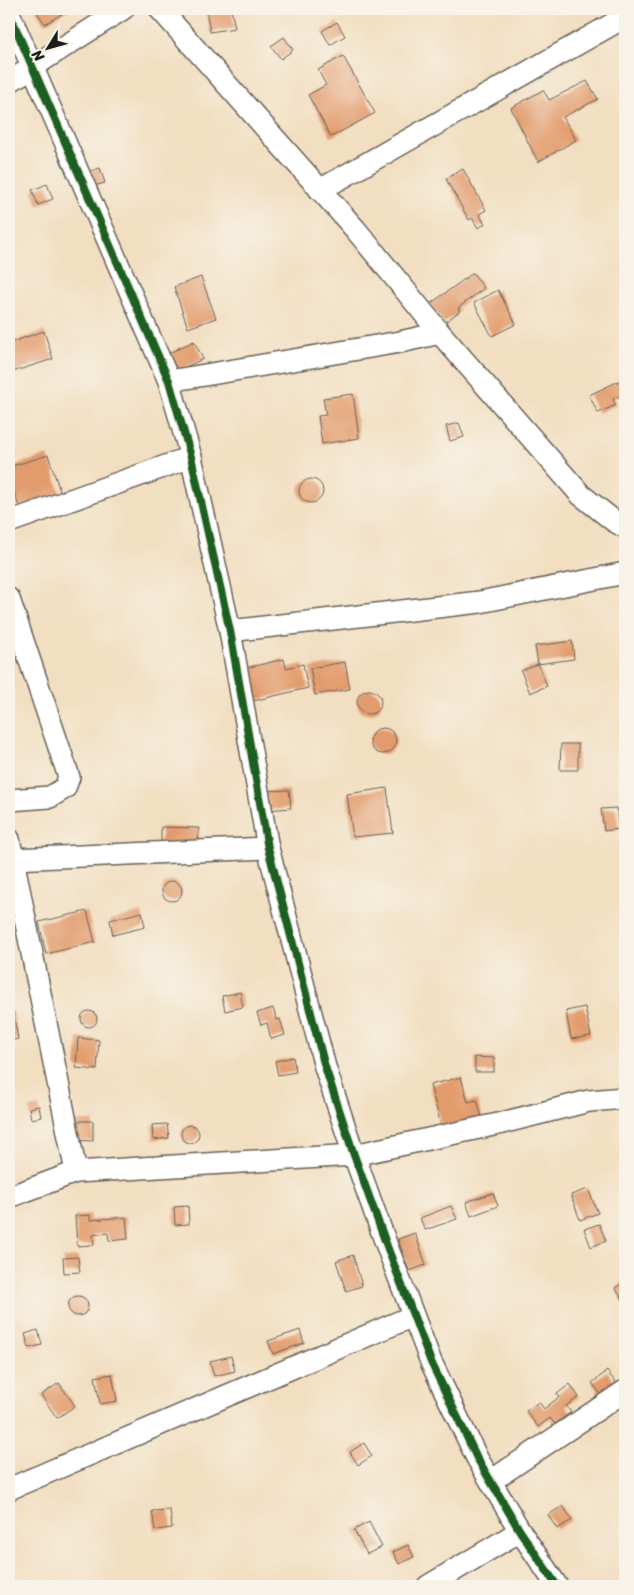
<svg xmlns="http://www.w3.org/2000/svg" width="634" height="1595" font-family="Sriracha,sans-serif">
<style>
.building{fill:#e29b6c}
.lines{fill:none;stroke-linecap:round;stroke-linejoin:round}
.street-casing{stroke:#676055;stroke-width:24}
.street{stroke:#fff;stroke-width:21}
.cycleway-casing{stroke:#f7f3e8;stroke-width:11}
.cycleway{stroke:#1b5e20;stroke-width:8}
</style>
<rect width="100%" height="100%" fill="#f7f3e8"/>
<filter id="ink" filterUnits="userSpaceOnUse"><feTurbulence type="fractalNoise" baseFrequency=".02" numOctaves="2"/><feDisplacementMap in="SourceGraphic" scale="10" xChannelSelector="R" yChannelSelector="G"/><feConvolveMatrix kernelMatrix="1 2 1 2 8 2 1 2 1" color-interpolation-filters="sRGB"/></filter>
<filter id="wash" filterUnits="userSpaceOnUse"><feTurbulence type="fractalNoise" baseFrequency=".0096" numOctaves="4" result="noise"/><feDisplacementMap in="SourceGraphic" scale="20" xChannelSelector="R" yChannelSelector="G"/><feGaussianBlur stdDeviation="1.12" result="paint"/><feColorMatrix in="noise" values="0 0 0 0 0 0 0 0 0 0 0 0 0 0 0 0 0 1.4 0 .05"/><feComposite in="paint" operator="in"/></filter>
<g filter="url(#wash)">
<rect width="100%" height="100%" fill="#f2dec0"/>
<g id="blocks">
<g class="building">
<polygon points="35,9 70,9 45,24"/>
<polygon points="216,9 231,9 235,28 210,32 206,10"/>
<polygon points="337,22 345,36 330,45 322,31"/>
<polygon points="284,37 293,50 281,59 271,46"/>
<polygon points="343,56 375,113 331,137 308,95 326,85 318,70"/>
<polygon points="587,81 598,99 563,117 576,140 538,162 511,108 543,90 549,100"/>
<polygon points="100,168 105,183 90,187 85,173"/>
<polygon points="463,169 486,210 479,214 485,224 478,228 472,218 469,220 446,179"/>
<polygon points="47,184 53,199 38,205 32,190"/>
<polygon points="473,273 484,288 458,308 460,311 444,323 430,304"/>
<polygon points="201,277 216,318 188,328 174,287"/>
<polygon points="498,290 516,324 492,336 474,303"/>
<polygon points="44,331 53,359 9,373 9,343"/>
<polygon points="194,341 203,359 174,372 165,355"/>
<polygon points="621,380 625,389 625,393 613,399 616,405 598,413 589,395"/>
<polygon points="353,394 359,438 322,444 318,416 326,415 323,398"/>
<polygon points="459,423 464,437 450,441 446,426"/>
<polygon points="48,455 61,494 19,507 9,476 9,467"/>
<circle cx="311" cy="491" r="12"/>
<polygon points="572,641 574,659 538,664 535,646"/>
<polygon points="284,659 286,668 303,664 308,688 253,701 246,668"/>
<polygon points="345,662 350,689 315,695 310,668"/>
<polygon points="538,664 547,686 530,693 521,671"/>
<circle cx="369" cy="702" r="12"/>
<circle cx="383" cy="741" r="13"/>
<polygon points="561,744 578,744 578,770 560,770"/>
<polygon points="387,788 393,833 353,837 347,794"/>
<polygon points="289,790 291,808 267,810 266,791"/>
<polygon points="616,808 619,829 604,831 601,809"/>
<polygon points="161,827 199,828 198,846 161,846"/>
<circle cx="172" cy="891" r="10"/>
<polygon points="87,911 95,942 46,954 39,922"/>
<polygon points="142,912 145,927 113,935 110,920"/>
<polygon points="240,992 243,1007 225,1011 222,996"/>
<polygon points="585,1007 591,1036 571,1039 566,1011"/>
<polygon points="273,1008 277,1020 280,1019 285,1035 271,1039 267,1023 261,1025 257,1013"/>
<circle cx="89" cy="1019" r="8"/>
<polygon points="13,1011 18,1039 9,1041 9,1012"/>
<polygon points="78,1038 99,1040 97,1070 76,1068"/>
<polygon points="293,1057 296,1072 278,1075 275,1061"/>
<polygon points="475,1057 494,1058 494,1072 475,1072"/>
<polygon points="461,1077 468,1102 477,1100 482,1117 442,1129 430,1085"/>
<polygon points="39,1106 41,1117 31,1119 29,1108"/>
<polygon points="74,1121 93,1121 93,1141 75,1140"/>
<polygon points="167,1124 169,1138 153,1140 152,1125"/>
<circle cx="190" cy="1134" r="9"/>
<polygon points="588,1189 598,1213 580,1220 571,1195"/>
<polygon points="493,1193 498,1206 471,1216 466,1202"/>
<polygon points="188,1206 189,1224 175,1225 174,1207"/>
<polygon points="451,1206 457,1219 425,1230 420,1218"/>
<polygon points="90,1215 90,1220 126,1217 128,1239 109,1241 108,1233 93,1235 94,1245 77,1246 75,1216"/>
<polygon points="599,1224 606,1241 591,1247 584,1229"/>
<polygon points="415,1233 426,1265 409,1271 398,1239"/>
<polygon points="353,1255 362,1286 346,1291 336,1261"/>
<polygon points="78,1257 80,1272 64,1273 63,1258"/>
<polygon points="625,1281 625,1303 615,1288"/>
<circle cx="78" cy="1306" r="10"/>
<polygon points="38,1330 42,1345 29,1348 25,1334"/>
<polygon points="300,1330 304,1343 273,1354 268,1341"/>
<polygon points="231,1356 235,1371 214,1376 210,1361"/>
<polygon points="607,1371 616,1383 601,1395 592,1383"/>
<polygon points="112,1374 117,1401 100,1404 95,1377"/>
<polygon points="59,1383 75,1406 57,1418 41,1395"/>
<polygon points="570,1384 579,1397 566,1406 571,1412 555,1424 550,1418 538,1427 526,1411 539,1402 544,1409 559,1397 557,1394"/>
<polygon points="364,1443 372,1456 358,1465 350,1452"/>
<polygon points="563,1506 572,1520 557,1529 548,1515"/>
<polygon points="170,1510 172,1528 155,1530 152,1511"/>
<polygon points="369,1522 382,1547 367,1554 354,1530"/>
<polygon points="408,1545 414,1557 399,1564 393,1552"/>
</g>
</g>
</g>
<g filter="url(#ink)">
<use href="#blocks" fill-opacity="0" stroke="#676055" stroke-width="1"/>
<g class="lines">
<defs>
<g id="street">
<polyline points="160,9 356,230 440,333 581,495 614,521 625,527"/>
<polyline points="9,13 169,381 191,457 230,631 268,848 325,1067 354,1155 388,1249 431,1362 477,1458 520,1531 557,1586"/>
<polyline points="9,82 123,9"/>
<polyline points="320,190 625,17"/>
<polyline points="169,381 400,342 440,333"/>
<polyline points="9,522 191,457"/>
<polyline points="9,599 69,777 65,788 50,797 9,800"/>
<polyline points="230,631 480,602 625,573"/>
<polyline points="9,839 76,1172"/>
<polyline points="12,859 268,848"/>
<polyline points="9,1197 76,1172 354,1155 498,1124 589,1101 625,1098"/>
<polyline points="491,1481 625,1391"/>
<polyline points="9,1489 413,1316"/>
<polyline points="428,1586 520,1531"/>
</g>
</defs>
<use href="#street" class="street-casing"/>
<use href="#street" class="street"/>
<defs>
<polyline id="cycleway" points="9,13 169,381 191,457 230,631 268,848 325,1067 354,1155 388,1249 431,1362 477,1458 520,1531 557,1586"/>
</defs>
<use href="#cycleway" class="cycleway-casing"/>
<use href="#cycleway" class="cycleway"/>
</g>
</g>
<rect width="634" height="1595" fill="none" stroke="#f7f3e8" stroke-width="30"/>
<g transform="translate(48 48) rotate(233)" stroke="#f7f3e8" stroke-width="4" paint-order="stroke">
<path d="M0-4L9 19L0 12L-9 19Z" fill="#1c1c1c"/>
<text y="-8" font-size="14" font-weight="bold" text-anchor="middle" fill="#1c1c1c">N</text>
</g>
</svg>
